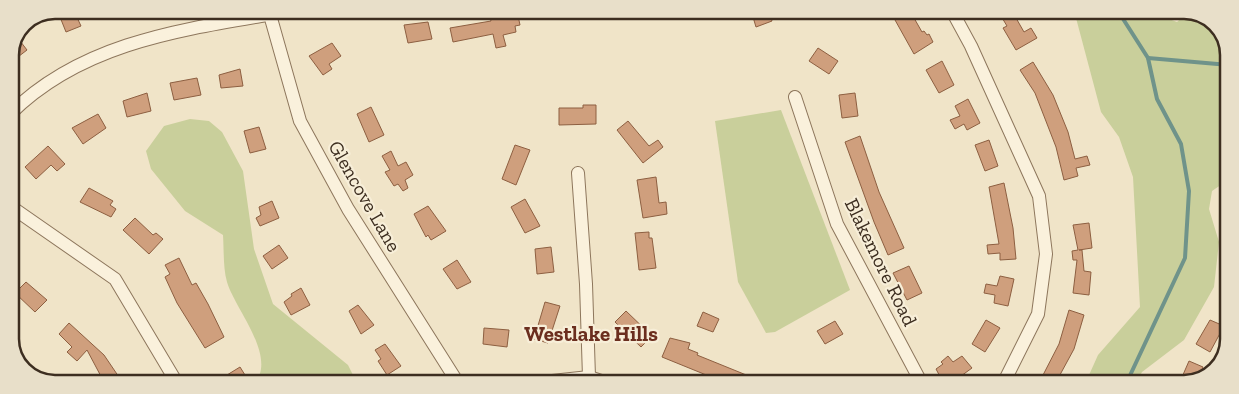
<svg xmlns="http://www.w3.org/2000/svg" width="1239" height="394" font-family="'Zilla Slab',serif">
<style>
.green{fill:#c9cf9b}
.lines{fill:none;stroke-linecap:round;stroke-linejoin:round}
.stream{stroke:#6f938a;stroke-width:4}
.building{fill:#cf9f7d;stroke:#8d5f41}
.minor-casing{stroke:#8d765c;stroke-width:14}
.minor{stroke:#faf1dc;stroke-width:12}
.labels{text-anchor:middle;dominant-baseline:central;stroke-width:4.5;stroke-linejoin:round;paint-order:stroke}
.street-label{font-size:20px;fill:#3d2e20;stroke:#f7eed8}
.neighbourhood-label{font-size:21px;font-weight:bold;fill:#6b2e1e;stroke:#f7eed8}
.rim{fill:none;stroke:#3d2e20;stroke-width:2.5}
</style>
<rect width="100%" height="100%" fill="#f0e4c8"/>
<g class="green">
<polygon points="1072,11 1160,12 1161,16 1177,22 1188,12 1196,12 1218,25 1229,51 1228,180 1212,191 1209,209 1219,242 1214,287 1184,340 1142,372 1136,384 1085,384 1098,355 1140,307 1133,177 1119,137 1101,112 1076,18"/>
<polygon points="781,110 850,290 775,332 766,333 738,282 715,121"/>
<path d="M190,119L209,121L222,132L243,171L254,249L273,304L348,365L357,383H255C277,356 235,309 227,282C223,268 224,250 223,235L185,211L151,169L146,151L164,126Z"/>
</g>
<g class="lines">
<g class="stream">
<polyline points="1118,11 1148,58 1157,99 1181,144 1189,191 1185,258 1126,384"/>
<polyline points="1148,58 1229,65"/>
</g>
</g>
<g class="building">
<polygon points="63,10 68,10 69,13 74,11 81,26 66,32 58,12"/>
<polygon points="500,11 517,11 520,25 515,26 516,32 503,35 506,46 496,48 493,34 453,42 450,28 491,21 489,13"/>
<polygon points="755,11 769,11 772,21 756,27 753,17 756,16"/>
<polygon points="890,11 910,11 922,32 924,31 927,35 929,34 933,42 914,54"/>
<polygon points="998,11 1012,11 1024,32 1031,28 1037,38 1016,50 1003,28 1007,26"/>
<polygon points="428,22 432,39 408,43 404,25"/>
<polygon points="17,37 27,50 10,63 10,54"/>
<polygon points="332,43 341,56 329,64 332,69 323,75 309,56"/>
<polygon points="818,48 838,61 829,74 809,61"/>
<polygon points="942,61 954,85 939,93 926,70"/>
<polygon points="1033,62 1053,95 1068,132 1075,159 1087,156 1090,165 1076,168 1078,176 1064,180 1056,147 1035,93 1020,70"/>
<polygon points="240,69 243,86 221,88 219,75"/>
<polygon points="197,78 201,95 174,100 170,83"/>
<polygon points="147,93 151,111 127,117 123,101"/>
<polygon points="855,93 858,116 842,118 839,95"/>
<polygon points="968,99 980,123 967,130 964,124 955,129 950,120 960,116 955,106"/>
<polygon points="583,105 596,105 596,124 559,125 559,108 583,108"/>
<polygon points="371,107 384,135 369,142 357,114"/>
<polygon points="98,114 106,128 83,144 72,128"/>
<polygon points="628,121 649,146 658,140 663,147 643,163 617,130"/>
<polygon points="259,127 266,149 250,153 244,131"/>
<polygon points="860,136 879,192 904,248 888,255 874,222 845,142"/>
<polygon points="989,140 998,166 985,171 975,145"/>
<polygon points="515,145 530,150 516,185 502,179"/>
<polygon points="48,146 65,164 57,171 51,165 36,179 25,167"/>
<polygon points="391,151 398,166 406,162 413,175 405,180 408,188 403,191 398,184 394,186 385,172 390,170 382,156"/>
<polygon points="656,177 659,203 666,202 667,214 643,218 637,180"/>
<polygon points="1004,183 1013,228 1016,259 1000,260 1000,253 988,254 987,245 999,244 989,187"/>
<polygon points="89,188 113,201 110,205 116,209 111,217 80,202"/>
<polygon points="525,199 540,226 525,233 511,207"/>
<polygon points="272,201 279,218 260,226 256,218 261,215 259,207"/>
<polygon points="428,206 446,231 431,240 428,235 426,237 414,214"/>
<polygon points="135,218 153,235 156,233 163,239 149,254 123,230"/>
<polygon points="1089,223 1092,248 1079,250 1082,250 1084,271 1091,272 1089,295 1073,293 1077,260 1073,260 1072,251 1078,250 1073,225"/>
<polygon points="649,232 649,238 652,238 656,268 639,270 635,233"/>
<polygon points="279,245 288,258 272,269 263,256"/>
<polygon points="551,247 554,272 537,274 535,249"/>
<polygon points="179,258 192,285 196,283 208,304 224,337 205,348 177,303 165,277 170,274 165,265"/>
<polygon points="457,260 471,282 457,289 443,269"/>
<polygon points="909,266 922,293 907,300 893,273"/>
<polygon points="1000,276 1014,279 1008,306 994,303 995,295 984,293 986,284 997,286"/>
<polygon points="26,282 47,300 35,312 15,293"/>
<polygon points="301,288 310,305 291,315 284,302 292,296 291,294"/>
<polygon points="545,302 560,306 548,343 534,339"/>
<polygon points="358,305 374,325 361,334 349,311"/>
<polygon points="1069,310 1084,315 1074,349 1055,384 1042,377 1059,344"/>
<polygon points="626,311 652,336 641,347 615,322"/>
<polygon points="703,312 719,319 713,332 697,326"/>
<polygon points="986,320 1000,328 985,352 972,344"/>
<polygon points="1210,320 1224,326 1210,352 1196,344"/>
<polygon points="835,321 843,334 825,344 817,331"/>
<polygon points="69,323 104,355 123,383 104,382 87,350 77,361 67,352 72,347 59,334"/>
<polygon points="484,328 509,330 507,347 483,344"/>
<polygon points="670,338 690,343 688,349 698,353 697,355 766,383 726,383 662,357"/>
<polygon points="385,344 401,366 387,375 378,361 381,359 375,350"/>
<polygon points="948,356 953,362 962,356 972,368 950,384 944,384 936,369 943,364 941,362"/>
<polygon points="1189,361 1203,367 1198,379 1179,384"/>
<polygon points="240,367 245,375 239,379 242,383 214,383"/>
</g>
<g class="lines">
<defs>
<g id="minor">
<polyline points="952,11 971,46 1039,196 1046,254 1038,314 1006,378 1000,384"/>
<polyline points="270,15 300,121 348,209 458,383"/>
<polyline points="795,97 837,224 922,384"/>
<path d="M10,114C86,38 195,28 296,10"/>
<polyline points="578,173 586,284 589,377"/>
<polyline points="10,206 115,279 177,383"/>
<polyline points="534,383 589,377 607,383"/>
</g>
</defs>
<use href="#minor" class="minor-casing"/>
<use href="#minor" class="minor"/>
</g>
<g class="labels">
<g class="street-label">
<text transform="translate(365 196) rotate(60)">Glencove Lane</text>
<text transform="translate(881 262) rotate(64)">Blakemore Road</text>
</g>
<g class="neighbourhood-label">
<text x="591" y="333">Westlake Hills</text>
</g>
</g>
<path d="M0 0H1239V394H0ZM55 19H1184A36 36 0 0 1 1220 55V339A36 36 0 0 1 1184 375H55A36 36 0 0 1 19 339V55A36 36 0 0 1 55 19Z" fill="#e8dfc9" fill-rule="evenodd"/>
<path class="rim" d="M55 19H1184A36 36 0 0 1 1220 55V339A36 36 0 0 1 1184 375H55A36 36 0 0 1 19 339V55A36 36 0 0 1 55 19Z"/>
</svg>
